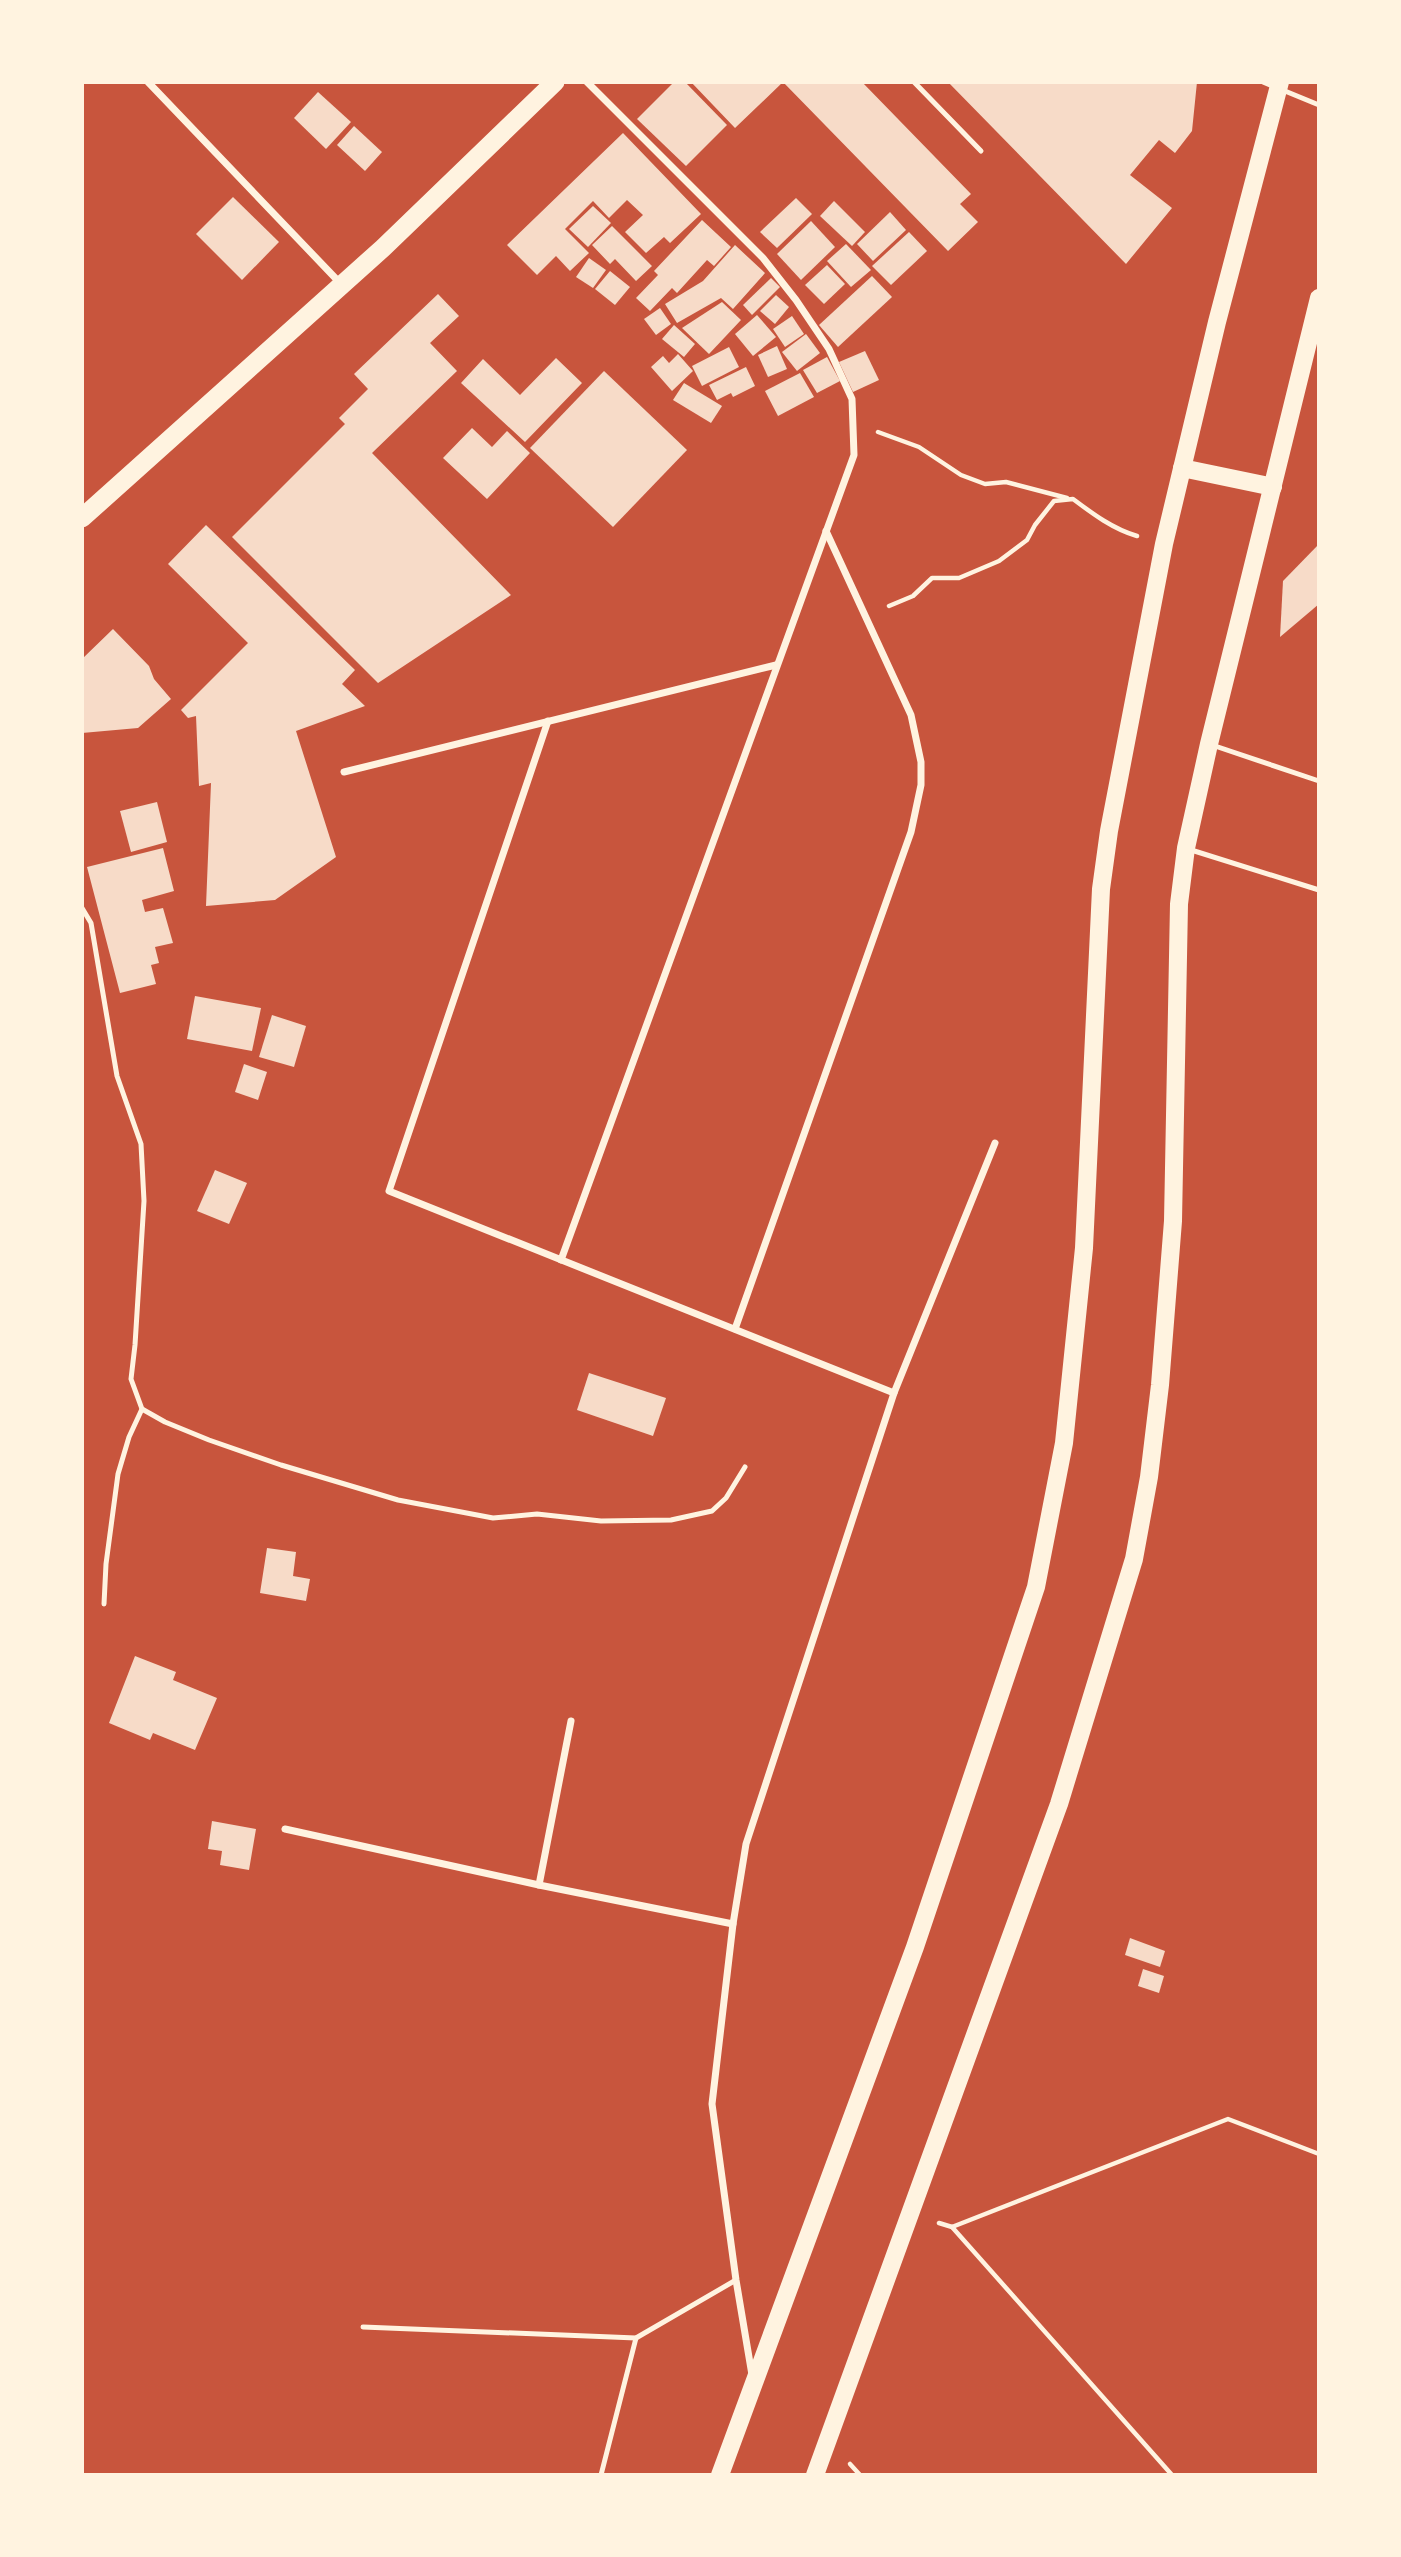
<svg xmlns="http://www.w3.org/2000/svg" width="1401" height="2557" font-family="'PT Sans Narrow',sans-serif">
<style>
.building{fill:#f7dbc8}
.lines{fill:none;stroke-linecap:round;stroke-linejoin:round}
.path{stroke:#fff3e0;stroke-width:4.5}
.service{stroke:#fff3e0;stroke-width:5}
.minor{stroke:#fff3e0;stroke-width:7}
.primary{stroke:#fff3e0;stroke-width:18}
.trunk{stroke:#fff3e0;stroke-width:19}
</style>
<rect width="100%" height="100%" fill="#c8553d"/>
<g class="building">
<polygon points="674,82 685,82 727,125 686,166 637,119"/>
<polygon points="691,82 862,82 971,194 960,204 978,222 948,251 783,82 735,128"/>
<polygon points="948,82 1197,82 1192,131 1175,153 1159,140 1130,175 1172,208 1126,264"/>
<polygon points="318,92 351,122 326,149 294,118"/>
<polygon points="354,126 382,152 365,171 337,145"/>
<polygon points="623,133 701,214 670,243 664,237 646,253 625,232 643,215 627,200 609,218 593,201 565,229 589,253 570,271 556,256 537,275 507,245"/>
<polygon points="233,197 279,242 242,280 196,234"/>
<polygon points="796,198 812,214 777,248 760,232"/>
<polygon points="834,201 865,232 852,246 820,216"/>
<polygon points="593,206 611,223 588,247 569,229"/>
<polygon points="890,212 906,230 873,261 857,244"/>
<polygon points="702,220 731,247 714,266 707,260 677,293 672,288 650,311 636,298 658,275 654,271"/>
<polygon points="811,221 835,247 801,280 777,254"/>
<polygon points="612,226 652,266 636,281 615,259 610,264 592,245"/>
<polygon points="909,232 927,251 891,285 872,266"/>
<polygon points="846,244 871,270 851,287 827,261"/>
<polygon points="735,245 765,273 733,309 721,298 677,323 665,304 703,281"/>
<polygon points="589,258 606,270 593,288 576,277"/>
<polygon points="827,265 845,284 824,304 805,285"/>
<polygon points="610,271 630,287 615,305 595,289"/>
<polygon points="872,276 892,297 838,347 819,325"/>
<polygon points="771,278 780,287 752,315 743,305"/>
<polygon points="438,294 459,316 430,343 457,371 372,453 511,595 378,683 232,537 345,424 339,418 368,389 354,374"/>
<polygon points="776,295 789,307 775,324 760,311"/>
<polygon points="722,302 741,320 709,354 682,328"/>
<polygon points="660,308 671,324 656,335 644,319"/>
<polygon points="757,315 776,337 753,356 735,334"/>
<polygon points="792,316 804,334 785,347 773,329"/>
<polygon points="674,325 695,344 684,357 662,339"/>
<polygon points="806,334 820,353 797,371 782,352"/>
<polygon points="777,346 787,369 768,377 758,355"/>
<polygon points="729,347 739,367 702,386 692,366"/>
<polygon points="865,351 879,380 853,392 839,362"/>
<polygon points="678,354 693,371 672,391 651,367 663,356 669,363"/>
<polygon points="827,357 840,381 817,393 803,370"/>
<polygon points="556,358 582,383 525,442 461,383 483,359 520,395"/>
<polygon points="746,367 755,386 733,397 731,393 717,400 709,385"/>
<polygon points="604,371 687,450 613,527 530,448"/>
<polygon points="800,373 814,397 778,416 765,391"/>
<polygon points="684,383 722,406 711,423 673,400"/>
<polygon points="472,428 492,447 507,431 530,453 487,499 443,458"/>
<polygon points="206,525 355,670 342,684 365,706 296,731 336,857 275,900 206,906 211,783 199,786 196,716 188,718 181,710 248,643 168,564"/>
<polygon points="1319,544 1319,604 1280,637 1283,581"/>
<polygon points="113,629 149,666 154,679 171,699 138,728 82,733 82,659"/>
<polygon points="157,802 167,842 131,852 120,811"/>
<polygon points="163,848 174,891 142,900 145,912 163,908 173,943 155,947 159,963 151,965 156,984 120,993 87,867"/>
<polygon points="195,996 261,1008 252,1051 187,1039"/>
<polygon points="272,1015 306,1026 294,1067 259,1057"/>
<polygon points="244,1064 267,1072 258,1100 235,1092"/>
<polygon points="215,1170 247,1183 229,1224 197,1211"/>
<polygon points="589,1373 666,1398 653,1436 577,1410"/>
<polygon points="267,1548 296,1552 293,1576 310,1579 306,1601 260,1593"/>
<polygon points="135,1656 176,1672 173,1680 217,1698 195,1750 153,1733 150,1740 109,1723"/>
<polygon points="212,1821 256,1829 249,1870 220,1865 222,1851 208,1849"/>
<polygon points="1130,1938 1165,1951 1160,1967 1125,1955"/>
<polygon points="1143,1969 1164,1976 1159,1993 1138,1986"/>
</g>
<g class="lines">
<g class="path">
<polyline points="878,432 919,447 961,475 985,484 1006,482 1067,498"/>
<path d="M889,606L913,596L932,578H959L999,561L1027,540L1035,525L1054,501L1073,499C1093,514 1113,529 1137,536"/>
<polyline points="939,2223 952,2227 1228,2119 1319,2154"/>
<polyline points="952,2227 1172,2475"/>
<polyline points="850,2464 860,2475"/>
</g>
<g class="service">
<polyline points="914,82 981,151"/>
<polyline points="1263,82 1319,105"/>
<polyline points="1212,745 1319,781"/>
<polyline points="1188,849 1319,890"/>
<polyline points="82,908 91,923 117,1076 141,1144 144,1201 135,1345 131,1379 142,1409 165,1422 209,1440 281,1465 398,1500 493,1518 537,1514 601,1521 671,1520 712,1511 726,1498 745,1467"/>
<polyline points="104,1604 106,1564 118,1474 129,1437 142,1409"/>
<polyline points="363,2327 636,2338 736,2280"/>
<polyline points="601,2475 636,2338"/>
</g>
<g class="minor">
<polyline points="148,82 341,284"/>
<polyline points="548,721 389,1191 894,1393"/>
<polyline points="344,772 776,665"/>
<polyline points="561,1260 854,455 852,399 829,349 796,300 763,258 587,82"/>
<polyline points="735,1329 911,832 921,785 921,762 911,715 826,531"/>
<polyline points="285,1829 539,1885 733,1924"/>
<polyline points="539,1885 571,1721"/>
<polyline points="752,2375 736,2280 712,2104 733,1924 746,1844 894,1393 995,1143"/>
</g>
<g class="primary">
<polyline points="1182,468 1273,487"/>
<polyline points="720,2475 915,1947 1036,1587 1064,1443 1084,1248 1101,889 1109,831 1164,544 1217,322 1280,82"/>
<polyline points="815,2475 1059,1804 1134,1559 1149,1477 1160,1385 1173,1221 1179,904 1186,848 1209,744 1319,298"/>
</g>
<polyline class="trunk" points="82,518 383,248 555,82"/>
</g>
<rect width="1401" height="2557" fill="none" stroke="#fff3e0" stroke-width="168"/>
</svg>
